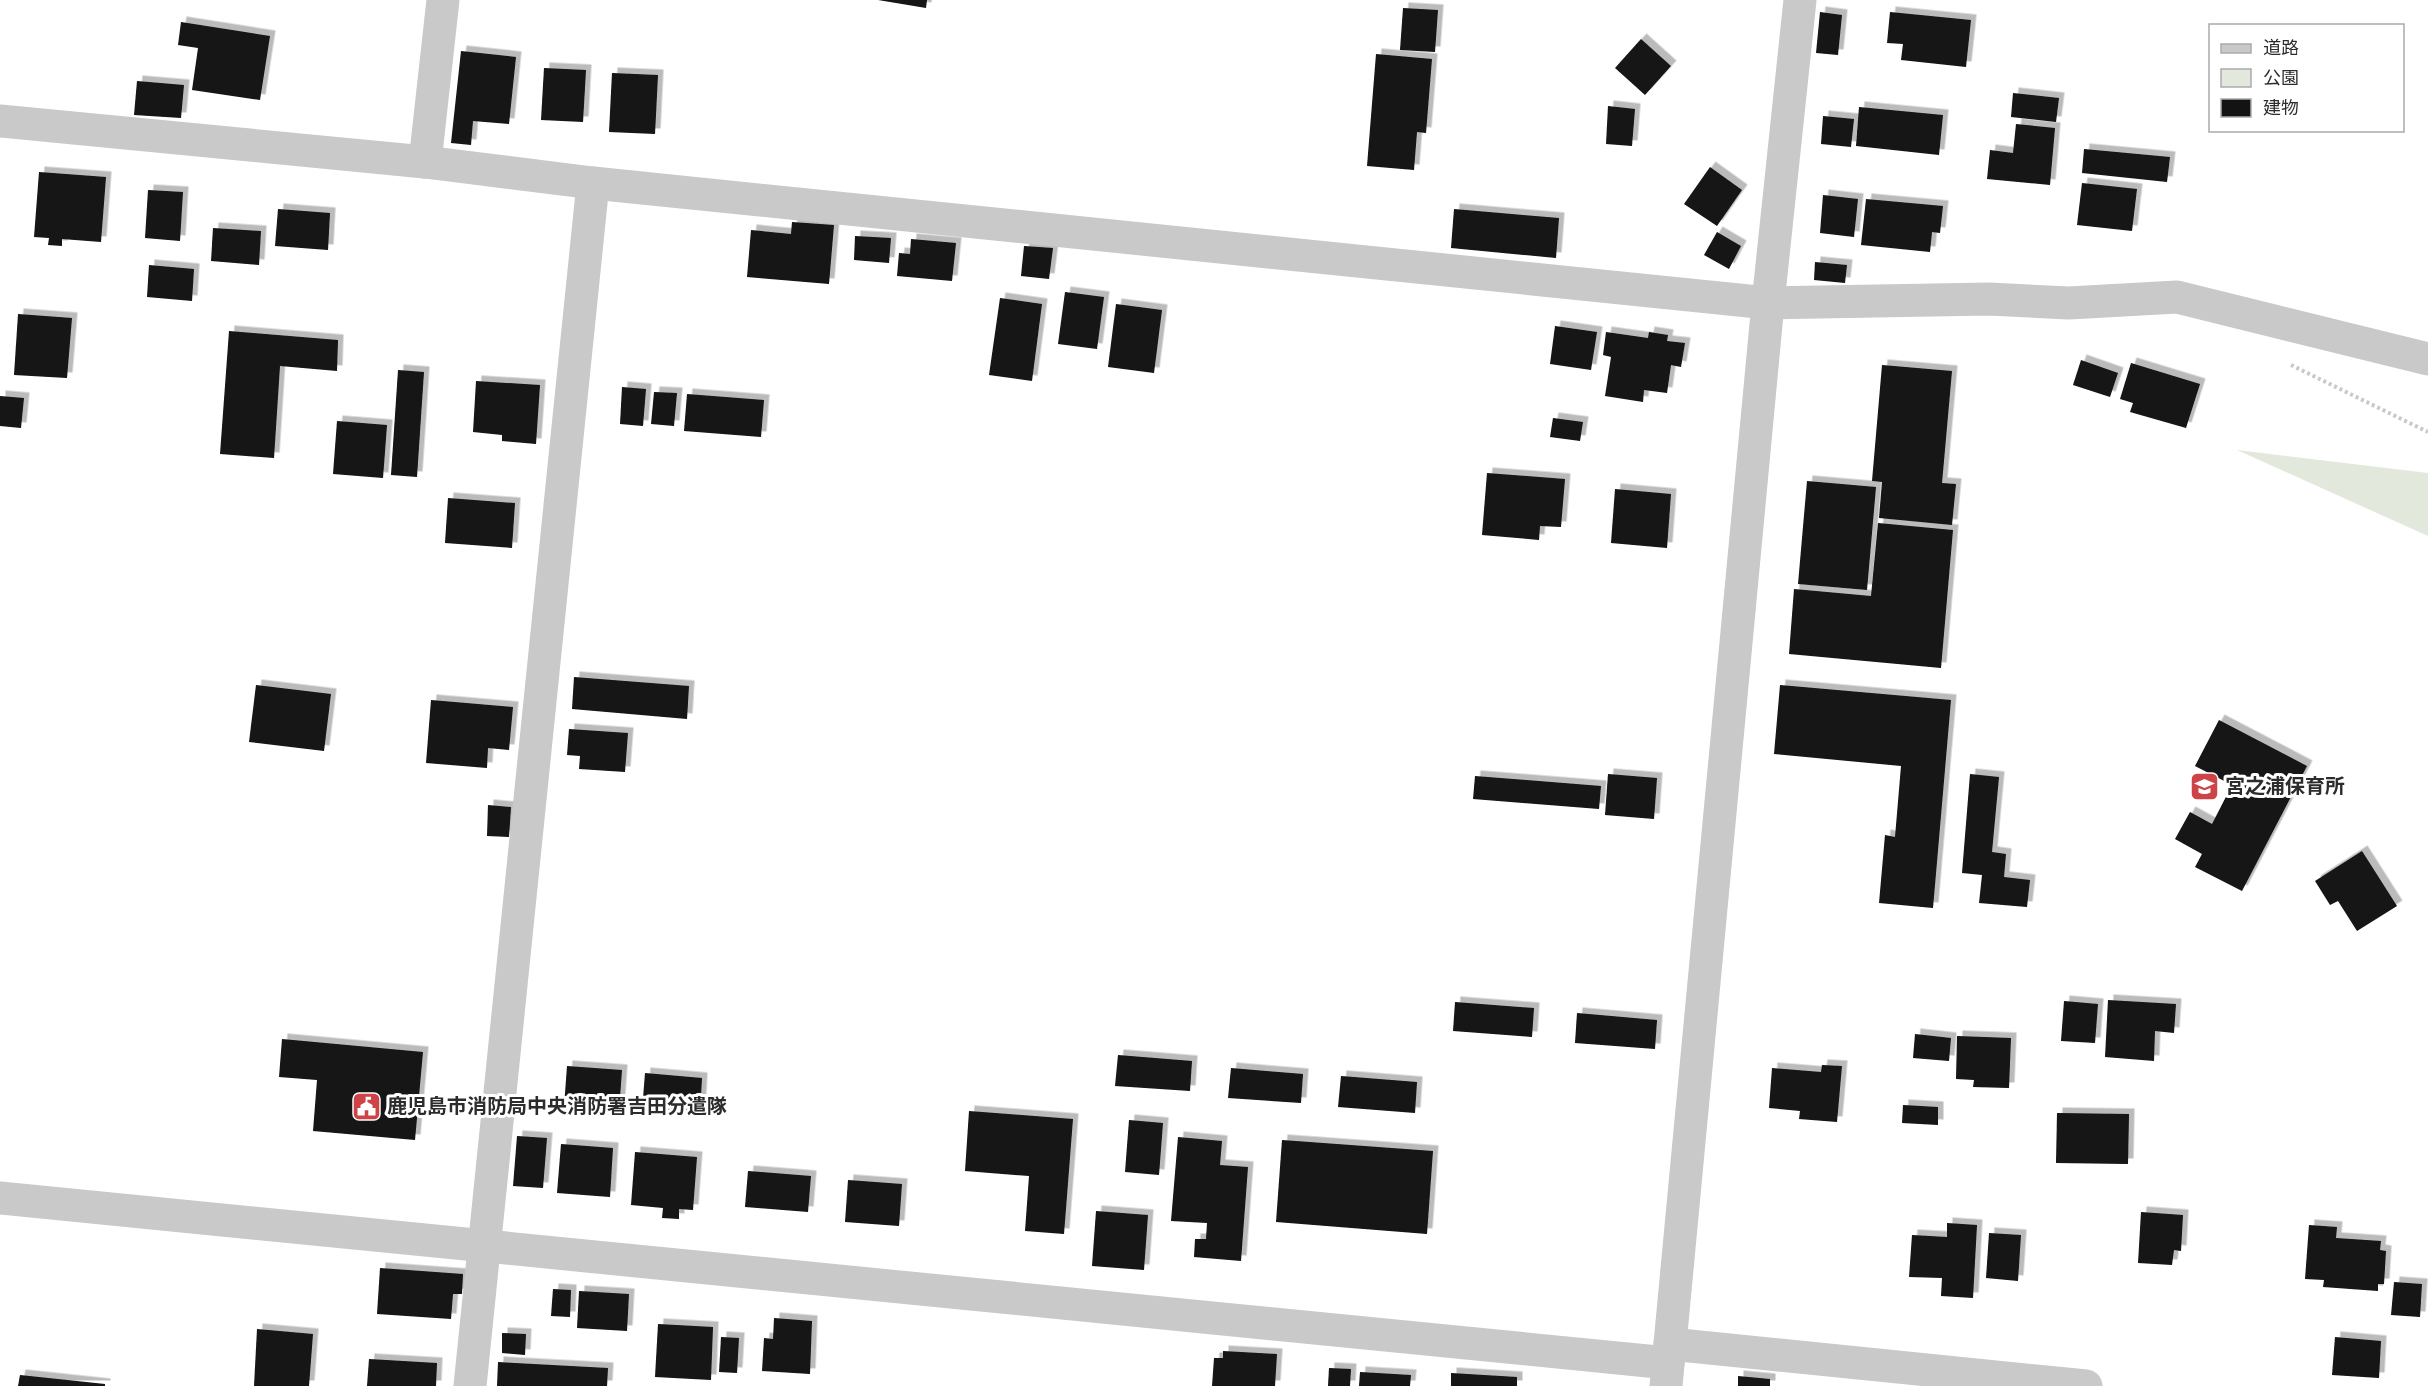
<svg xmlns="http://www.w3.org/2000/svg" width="2428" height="1386" font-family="Helvetica,'Noto Sans JP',sans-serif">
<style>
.green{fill:#e2e8db}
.building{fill:#131313;filter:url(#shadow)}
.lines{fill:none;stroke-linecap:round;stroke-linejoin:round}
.path{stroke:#c9c9c9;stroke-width:4;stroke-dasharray:3 3;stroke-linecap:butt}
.minor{stroke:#c9c9c9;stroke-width:33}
.labels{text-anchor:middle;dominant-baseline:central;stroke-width:6;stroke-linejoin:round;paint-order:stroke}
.poi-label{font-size:20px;font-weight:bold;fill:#2c2c2c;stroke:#fff;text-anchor:start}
</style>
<defs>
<filter id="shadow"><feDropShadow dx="5.5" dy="-5.5" stdDeviation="0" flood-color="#0004"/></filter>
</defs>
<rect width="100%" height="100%" fill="#fff"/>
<polygon class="green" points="2237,450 2428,473 2428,536"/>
<g class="building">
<polygon points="878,0 927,0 926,8"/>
<polygon points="1403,8 1438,10 1435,52 1400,50"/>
<polygon points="1820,12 1842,15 1838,55 1816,53"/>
<polygon points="1890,12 1971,20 1966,67 1901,60 1903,44 1887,43"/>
<polygon points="181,22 270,36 260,100 192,90 198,48 178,45"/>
<polygon points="1641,39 1671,66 1645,95 1615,68"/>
<polygon points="461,51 516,57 509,124 473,121 471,145 451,143"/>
<polygon points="1376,54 1432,59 1426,133 1417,132 1414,170 1367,166"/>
<polygon points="544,68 586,70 583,122 541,120"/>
<polygon points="612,73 658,75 655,134 609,132"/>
<polygon points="137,81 184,85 181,118 134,115"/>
<polygon points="2013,93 2059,98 2056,122 2011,117"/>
<polygon points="1608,106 1635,109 1632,146 1606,144"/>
<polygon points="1859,107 1943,115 1939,155 1856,146"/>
<polygon points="1823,116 1854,119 1851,147 1821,144"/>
<polygon points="2016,124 2055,128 2050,185 1987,179 1990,150 2013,153"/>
<polygon points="2084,149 2170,157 2167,182 2082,173"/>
<polygon points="1710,167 1742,190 1717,226 1684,204"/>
<polygon points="39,172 106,177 101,242 62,239 62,246 48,245 49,238 34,237"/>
<polygon points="2082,183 2137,189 2132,231 2077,225"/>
<polygon points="148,190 183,192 180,241 145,238"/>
<polygon points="1823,195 1858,199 1854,237 1820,233"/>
<polygon points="1866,199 1943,206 1940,233 1932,232 1930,252 1861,245"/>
<polygon points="278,209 330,213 328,250 275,246"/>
<polygon points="1454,209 1559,218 1556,258 1451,248"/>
<polygon points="792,222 834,225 829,284 747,277 751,230 791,234"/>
<polygon points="213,228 261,231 259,265 211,261"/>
<polygon points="1717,232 1741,246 1729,269 1704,255"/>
<polygon points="855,236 891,238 889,263 854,260"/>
<polygon points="911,239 956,243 952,281 897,276 899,253 910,254"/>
<polygon points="1024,246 1053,248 1049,279 1021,276"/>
<polygon points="1815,262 1847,265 1845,283 1814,280"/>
<polygon points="149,265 194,269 192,301 147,297"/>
<polygon points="1065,292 1104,297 1097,349 1058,344"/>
<polygon points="1000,298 1042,304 1032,381 989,375"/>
<polygon points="1116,304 1162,310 1154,373 1108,367"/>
<polygon points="18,314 72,318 67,378 14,375"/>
<polygon points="1555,326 1597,332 1591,370 1550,364"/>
<polygon points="229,331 338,340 337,371 280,366 274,458 220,454"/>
<polygon points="1606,332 1648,338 1649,332 1668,335 1667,341 1685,343 1681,367 1671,365 1667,393 1644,390 1643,402 1605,396 1611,357 1603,355"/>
<polygon points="2081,360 2118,373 2110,397 2073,385"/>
<polygon points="2131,363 2200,384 2186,428 2130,412 2133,403 2120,399"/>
<polygon points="1882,365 1952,371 1942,483 1956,484 1952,525 1879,518 1882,482 1872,481"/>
<polygon points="398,370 424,372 417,477 391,475"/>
<polygon points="476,381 540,385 536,444 502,441 502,435 473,432"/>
<polygon points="622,387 646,389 643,426 620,424"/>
<polygon points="654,392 677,393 674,426 651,424"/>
<polygon points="687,394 764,400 761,437 684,431"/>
<polygon points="0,396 24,398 21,428 0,426"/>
<polygon points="1553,418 1583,422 1580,441 1550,437"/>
<polygon points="337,421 387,425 383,478 333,474"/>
<polygon points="1487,473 1565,479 1561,527 1540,526 1539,540 1482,535"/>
<polygon points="1807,481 1876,487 1867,590 1798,584"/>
<polygon points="1615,489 1671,494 1667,548 1611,543"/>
<polygon points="448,498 515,503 512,548 445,543"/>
<polygon points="1878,523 1953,530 1941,668 1789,654 1794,589 1871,596"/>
<polygon points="574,677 689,686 687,719 572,709"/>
<polygon points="256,685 331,694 324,751 249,742"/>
<polygon points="1780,685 1951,700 1933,908 1879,903 1885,835 1895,837 1901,766 1774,754"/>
<polygon points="431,700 513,707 509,750 488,748 487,768 426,763"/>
<polygon points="2219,720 2307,766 2242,891 2195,867 2202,854 2175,839 2190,812 2212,824 2232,785 2195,766"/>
<polygon points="569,729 628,733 625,772 579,769 580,756 567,755"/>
<polygon points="1608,774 1657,778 1654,819 1605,815"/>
<polygon points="1970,774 1999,777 1992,852 2006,854 2004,877 2030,880 2027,907 1979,903 1982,875 1962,873"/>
<polygon points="1475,776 1601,786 1599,809 1473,799"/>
<polygon points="488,805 511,807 509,837 487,836"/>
<polygon points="2362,851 2397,906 2357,931 2338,901 2330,905 2315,881"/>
<polygon points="2108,1000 2176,1004 2174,1033 2155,1031 2154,1061 2105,1057"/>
<polygon points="2064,1001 2098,1004 2095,1043 2061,1041"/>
<polygon points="1455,1002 1534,1008 1532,1037 1453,1031"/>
<polygon points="1577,1013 1657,1020 1655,1049 1575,1043"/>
<polygon points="1915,1034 1951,1038 1949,1061 1913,1058"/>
<polygon points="1957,1036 2011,1038 2009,1088 1973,1087 1974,1080 1956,1079"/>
<polygon points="282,1039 423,1052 415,1140 313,1131 317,1080 279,1077"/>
<polygon points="1118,1055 1192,1061 1190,1091 1115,1086"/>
<polygon points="1822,1065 1842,1066 1837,1122 1799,1119 1800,1111 1769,1108 1772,1068 1821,1072"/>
<polygon points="567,1066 622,1070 619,1112 564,1107"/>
<polygon points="1231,1068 1303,1074 1301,1103 1228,1098"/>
<polygon points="645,1073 702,1078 700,1115 642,1111"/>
<polygon points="1341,1076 1417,1082 1415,1113 1338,1107"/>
<polygon points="1903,1105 1938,1107 1938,1125 1902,1123"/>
<polygon points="969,1111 1073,1119 1064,1234 1025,1231 1029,1176 965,1171"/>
<polygon points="2057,1113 2129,1114 2128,1164 2056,1163"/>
<polygon points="1129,1120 1163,1123 1159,1175 1125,1172"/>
<polygon points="517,1136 547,1138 543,1188 513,1186"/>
<polygon points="1178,1137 1222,1141 1220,1165 1248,1167 1241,1261 1194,1257 1195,1239 1206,1239 1207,1223 1171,1221"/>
<polygon points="1282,1140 1433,1151 1427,1234 1276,1222"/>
<polygon points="561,1144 613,1148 610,1197 557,1193"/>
<polygon points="635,1152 697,1157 693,1210 679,1209 679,1219 662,1218 663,1208 631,1205"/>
<polygon points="748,1171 811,1176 808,1212 745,1207"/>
<polygon points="848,1180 902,1184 899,1226 845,1222"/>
<polygon points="1096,1211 1148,1215 1144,1270 1092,1266"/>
<polygon points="2141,1212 2183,1215 2181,1251 2174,1250 2172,1265 2138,1263"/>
<polygon points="1947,1223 1977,1225 1973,1298 1941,1296 1942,1278 1909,1277 1912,1235 1947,1237"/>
<polygon points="2309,1225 2337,1227 2336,1238 2381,1241 2380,1250 2386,1251 2384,1284 2378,1284 2378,1291 2323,1287 2324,1280 2305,1279"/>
<polygon points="1989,1233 2021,1235 2018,1281 1986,1278"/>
<polygon points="380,1268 463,1274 462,1294 453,1294 451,1319 377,1314"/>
<polygon points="2394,1282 2422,1284 2420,1317 2391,1315"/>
<polygon points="553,1289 571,1290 570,1317 551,1316"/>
<polygon points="579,1291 629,1294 627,1331 577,1328"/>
<polygon points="774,1318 812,1321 810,1374 762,1371 764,1338 773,1339"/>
<polygon points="658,1324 713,1327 711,1380 655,1377"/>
<polygon points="257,1329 313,1334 309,1386 254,1386"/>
<polygon points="502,1333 526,1334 525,1355 502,1353"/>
<polygon points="721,1337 739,1338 737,1373 719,1372"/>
<polygon points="2335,1337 2381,1341 2379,1378 2332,1375"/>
<polygon points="1223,1351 1277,1354 1275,1386 1212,1386 1214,1358 1223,1358"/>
<polygon points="369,1359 437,1363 436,1386 367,1386"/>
<polygon points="498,1362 608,1368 607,1386 497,1386"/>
<polygon points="1329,1368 1351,1369 1350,1386 1328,1386"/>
<polygon points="1360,1372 1411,1375 1410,1386 1359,1386"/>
<polygon points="1451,1373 1517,1377 1517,1386 1451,1386"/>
<polygon points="20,1375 105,1384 105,1386 18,1386"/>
<polygon points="1738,1376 1770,1379 1770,1386 1738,1386"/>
</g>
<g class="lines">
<polyline class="path" points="2291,365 2428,432"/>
<g class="minor">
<polyline points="0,121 425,162 593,183 1768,303 1989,299 2069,303 2177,297 2428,359"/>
<polyline points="425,162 443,0"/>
<polyline points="0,1198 1668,1363"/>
<polyline points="1670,1344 2086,1386"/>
<polyline points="470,1386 593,183"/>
<polyline points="1666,1386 1768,303 1800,0"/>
</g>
</g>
<defs>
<symbol id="school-square" viewBox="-11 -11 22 22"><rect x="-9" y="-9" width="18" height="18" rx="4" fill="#ce4347" stroke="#fff"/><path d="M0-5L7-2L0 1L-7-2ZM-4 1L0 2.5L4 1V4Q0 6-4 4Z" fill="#fff"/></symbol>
<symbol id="civic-square" viewBox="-11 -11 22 22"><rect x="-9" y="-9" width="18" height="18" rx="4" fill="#ce4347" stroke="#fff"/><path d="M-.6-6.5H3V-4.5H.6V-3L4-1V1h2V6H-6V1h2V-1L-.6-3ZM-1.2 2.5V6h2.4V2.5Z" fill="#fff"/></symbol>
</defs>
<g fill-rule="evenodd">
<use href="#school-square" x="2188" y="770" width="33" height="33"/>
<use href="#civic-square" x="350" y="1090" width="33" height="33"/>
</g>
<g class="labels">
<g class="poi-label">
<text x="2225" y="786">宮之浦保育所</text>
<text x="387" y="1106">鹿児島市消防局中央消防署吉田分遣隊</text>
</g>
</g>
<rect x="2209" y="24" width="195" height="108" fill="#ffffff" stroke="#ababab" stroke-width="1.5"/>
<rect x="2221" y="44" width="30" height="9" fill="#c9c9c9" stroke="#ababab" stroke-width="1.5"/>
<text x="2263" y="54" font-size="18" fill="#2c2c2c">道路</text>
<rect x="2221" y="69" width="30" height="18" fill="#e2e8db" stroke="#ababab" stroke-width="1.5"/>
<text x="2263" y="84" font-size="18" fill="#2c2c2c">公園</text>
<rect x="2221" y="99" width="30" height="18" fill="#131313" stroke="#ababab" stroke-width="1.5"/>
<text x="2263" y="114" font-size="18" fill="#2c2c2c">建物</text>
</svg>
